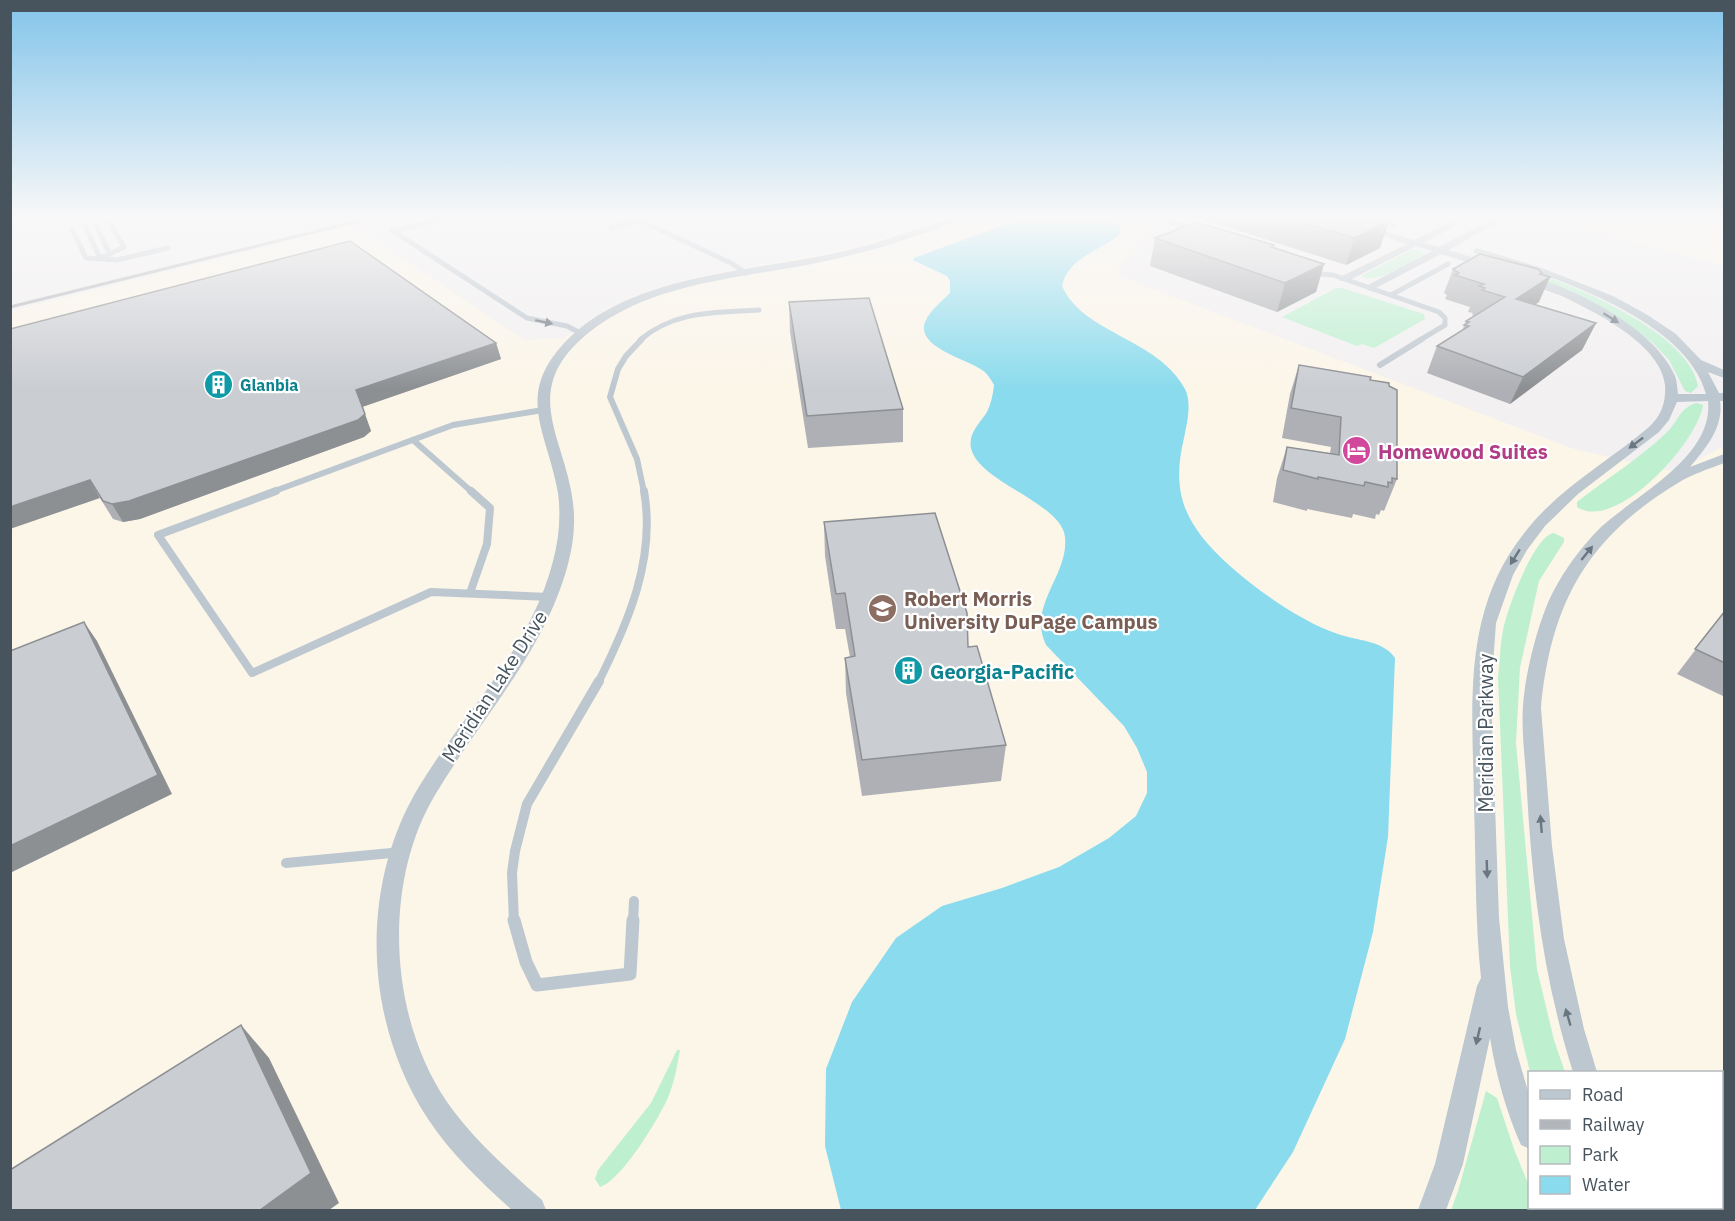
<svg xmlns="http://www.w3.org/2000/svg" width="1735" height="1221" font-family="'IBM Plex Sans',sans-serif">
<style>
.commercial{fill:#fcf6e9;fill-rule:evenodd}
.green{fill:#bef0d0}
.water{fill:#8adbed}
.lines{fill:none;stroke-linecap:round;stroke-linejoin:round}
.service-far4{stroke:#bdc7cf;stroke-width:5}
.service-far3{stroke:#bdc7cf;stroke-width:6}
.service-far2{stroke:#bdc7cf;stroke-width:8}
.service-far1{stroke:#bdc7cf;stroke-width:10}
.service{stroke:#bdc7cf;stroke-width:13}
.minor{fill:#bdc7cf;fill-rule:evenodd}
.rail{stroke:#b2b5ba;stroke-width:3}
.wall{fill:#aeb0b5}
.shaded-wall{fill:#8d9093}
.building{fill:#cacdd2;stroke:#8d9093;stroke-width:1.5}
.oneway{fill:#6a7680}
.labels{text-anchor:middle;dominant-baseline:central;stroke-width:4.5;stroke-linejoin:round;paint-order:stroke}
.far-culture-label{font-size:16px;font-weight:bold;fill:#0d838f;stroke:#fff;text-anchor:start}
.hotel-label{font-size:20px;font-weight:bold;fill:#b23c85;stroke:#fff;text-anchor:start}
.education-label{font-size:20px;font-weight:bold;fill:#785e54;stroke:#fff;text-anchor:start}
.culture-label{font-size:20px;font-weight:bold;fill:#0d838f;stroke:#fff;text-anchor:start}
.street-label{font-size:20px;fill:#47545e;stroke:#fff}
</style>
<rect width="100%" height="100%" fill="#f2f0f0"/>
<g class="commercial">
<path d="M939,219H1146V233L1140,246L1124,260L1116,275L1574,449L1676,472L1724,446V1210H11L10,311L354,225L524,340L564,338L605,311L653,290L706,275L841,250ZM1530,1072H1722V1208H1530Z"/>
<polygon points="1546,219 1724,219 1724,266"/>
</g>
<g class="green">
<path d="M1411,250H1419L1425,254C1410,262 1376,286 1361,276Z"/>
<path d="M1463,253C1520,261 1688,322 1698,386L1691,393L1685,391L1669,360L1653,343L1612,313L1517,271Z"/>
<polygon points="1336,288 1342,288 1424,314 1425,319 1374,348 1362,344 1357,346 1282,317"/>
<path d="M1696,403L1703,405C1698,442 1616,533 1577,507V502C1605,480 1646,454 1670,429C1679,418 1681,408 1696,403Z"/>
<path d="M1554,533L1564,538V542L1539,581L1520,668L1516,743L1537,969L1554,1040L1565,1072H1530L1516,1014L1510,967L1498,677C1500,662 1500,645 1503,630C1507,610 1534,535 1554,533Z"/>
<path d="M677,1050H680C677,1067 674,1084 667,1100C657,1121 621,1181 600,1187L595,1179L598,1170L651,1103Z"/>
<polygon points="1486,1091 1497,1098 1514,1149 1529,1186 1530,1208 1539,1208 1540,1210 1451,1210 1458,1191"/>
</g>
<path class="water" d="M1020,219H1116L1121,230L1118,236C1097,252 1068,258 1062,286C1083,334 1158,338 1185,389C1192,403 1187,424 1184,438C1170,496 1187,527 1230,566C1258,591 1302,622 1338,634C1357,641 1383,640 1395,658L1388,837L1373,932L1345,1039L1293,1152L1255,1210H841L825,1146L826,1069L852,1002L896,938L942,906L1002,888L1059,867L1109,838L1136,816L1147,793V772L1137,748L1124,726L1046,645C1027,605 1069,576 1065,537C1062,503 978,482 971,448C968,433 980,423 987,412C991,404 993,394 994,385C991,380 988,374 982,370C967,359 910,346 927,318C932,309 942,301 950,293V281L947,276L913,260L914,258Z"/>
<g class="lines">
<g class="service-far4">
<polyline points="637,219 731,263 746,273"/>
<polyline points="1162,219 1196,230"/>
<polyline points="1388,219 1394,226"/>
<polyline points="95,224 110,254"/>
<polyline points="85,226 100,258"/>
<polyline points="611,228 642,219"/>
<polyline points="72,229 86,258 117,260 168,248"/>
<polyline points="393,231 527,318 567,326 582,334"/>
<polyline points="393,231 442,219"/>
<polyline points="101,258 124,247 109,221"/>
<polyline points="1310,273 1333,275 1439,312 1445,318 1445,325 1420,340"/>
<polyline points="1391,295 1448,264"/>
<path d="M640,340C675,310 716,313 759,310"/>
</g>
<g class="service-far3">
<polyline points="642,339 626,356 618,369 610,397 637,459 644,492"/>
<polyline points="1380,365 1422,339"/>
<polyline points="413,440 472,492"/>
<polyline points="272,492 453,425 543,410"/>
</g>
<g class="service-far2">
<polyline points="276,491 158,535 252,673 431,592 549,597"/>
<polyline points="470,593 487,544 490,508 471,491"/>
<path d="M598,683C628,623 656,559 644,491"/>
</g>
<g class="service-far1">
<polyline points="286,863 402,852"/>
<polyline points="514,922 512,873 515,851 527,804 599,681"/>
<polyline points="633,922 634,901"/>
</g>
<polyline class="service" points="514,920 526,962 537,985 630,974 633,920"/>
<g class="minor">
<path d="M946,219H958C943,228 923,233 907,239C874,250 841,258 807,265C730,279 637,285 577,343C525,394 563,438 572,496C576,519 574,542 568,564C545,652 480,719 435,795C382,884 389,1017 447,1102C473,1139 508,1170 542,1200L546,1210H512C482,1183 451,1154 428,1119C364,1022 358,886 420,785C465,711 531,648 553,561C559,539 561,515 558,493C547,430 513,395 568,339C635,273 753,272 840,252C876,244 911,231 946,219Z"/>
<polygon points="1331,219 1344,219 1414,240 1457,219 1467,219 1424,243 1439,247 1493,219 1504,219 1448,250 1495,264 1495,268 1487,268 1441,254 1370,291 1365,288 1366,286 1432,251 1416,246 1348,281 1340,281 1340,277 1407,244"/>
<path d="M1477,248L1542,268L1613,296L1646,314L1676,334L1701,360L1724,370V378L1708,372L1719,393H1724V401H1720C1724,427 1706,448 1690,467L1724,454V463C1709,469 1692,474 1678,483C1587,538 1551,603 1541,708L1552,846L1564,939L1584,1029L1597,1072H1573C1544,981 1532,887 1527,792C1526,764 1521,734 1523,706C1525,674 1538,621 1553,592C1565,569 1582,546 1601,527C1636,495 1714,457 1708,401L1677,402L1669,420L1659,432L1578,494L1545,526L1527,550L1513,575L1496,623L1491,692L1499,918L1508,1007L1516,1050L1530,1098V1149L1521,1145C1506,1111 1496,1075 1490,1038L1463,1164L1446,1210H1418L1435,1164L1477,986L1481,978C1475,921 1476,863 1474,806C1473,708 1460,613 1525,532C1559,488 1608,462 1649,427C1662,415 1666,402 1665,385C1661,345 1597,313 1564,297C1551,291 1532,287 1522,278L1527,275C1574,288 1655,328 1675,376C1677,381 1677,388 1678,394H1706C1685,316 1543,273 1474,253V249Z"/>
<polygon points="1546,1208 1575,1208 1576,1210 1547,1210"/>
<polygon points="1629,1208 1658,1208 1659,1210 1630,1210"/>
</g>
<polyline class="rail" points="10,307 366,219"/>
</g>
<g class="wall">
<polygon points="1202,219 1379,219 1389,221 1380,248 1346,265"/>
<polygon points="1155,238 1274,245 1274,247 1324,264 1316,292 1277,312 1150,266"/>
<polygon points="1453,269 1541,274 1539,302 1534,305 1596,323 1582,350 1510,404 1427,373 1437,346 1462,331 1466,321 1474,316 1472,315 1473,313 1468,312 1470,307 1445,299 1447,295 1444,293"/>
<polygon points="789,302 903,409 903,442 808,448 790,332"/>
<polygon points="496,343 501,359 362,407 371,431 364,437 140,519 123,522 113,519 100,498"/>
<polygon points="1299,365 1370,380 1397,479 1384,511 1381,510 1379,515 1376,514 1375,519 1353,514 1352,518 1307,509 1307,511 1273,502 1277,478 1287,447 1330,453 1331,447 1282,438 1290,394"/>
<polygon points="824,522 968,647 1006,745 1001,781 862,796 846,693 845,658 850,657 845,629 836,629 825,556"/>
<polygon points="1725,611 1725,697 1677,674"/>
</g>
<g class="shaded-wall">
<polygon points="1389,221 1380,248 1346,265 1354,238"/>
<polygon points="1324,264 1316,292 1277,312 1285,283"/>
<polygon points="1542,273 1536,286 1550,277 1539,302 1504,324 1516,299"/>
<polygon points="1596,323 1582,350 1510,404 1523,377"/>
<polygon points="496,343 501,359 362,407 356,390"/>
<polygon points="365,414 371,431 364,437 140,519 123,522 112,504"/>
<polygon points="90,480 100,498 10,529 10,507"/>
<polygon points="84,622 97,641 172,794 10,873 10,846"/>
<polygon points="241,1025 269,1058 339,1203 329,1210 260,1210"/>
</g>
<g class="building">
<polygon points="1292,219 1379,219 1389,221 1354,238"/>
<polygon points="1196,222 1274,245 1271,247 1324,264 1285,283 1155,238"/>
<polygon points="350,241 496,343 356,390 365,414 358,420 129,501 112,504 103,501 90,480 10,507 10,329"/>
<polygon points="1480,254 1538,269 1542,273 1540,274 1550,277 1516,299 1596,323 1523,377 1437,346 1469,326 1464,325 1469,322 1466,321 1505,297 1482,290 1485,288 1479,286 1484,284 1455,275 1459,273 1453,269"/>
<polygon points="869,298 903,409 807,416 789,302"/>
<polygon points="1299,365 1371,377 1370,380 1389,383 1389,386 1397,390 1397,479 1392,478 1392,483 1388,482 1388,487 1365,482 1364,486 1318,477 1318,479 1283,470 1287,447 1339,455 1341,417 1291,408"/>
<polygon points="935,513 967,613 968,647 977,646 1006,745 862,760 845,658 855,656 845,593 836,594 824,522"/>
<polygon points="1725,611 1725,663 1695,649"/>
<polygon points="84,622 158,775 10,846 10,651"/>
<polygon points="241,1025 311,1173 260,1210 10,1210 10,1170"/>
</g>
<defs><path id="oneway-solid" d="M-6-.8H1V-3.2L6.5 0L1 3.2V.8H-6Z" transform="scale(1.5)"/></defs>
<g class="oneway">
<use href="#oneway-solid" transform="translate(1611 318) rotate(32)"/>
<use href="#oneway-solid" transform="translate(544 322) rotate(12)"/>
<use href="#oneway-solid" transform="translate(1636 443) rotate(143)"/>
<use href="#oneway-solid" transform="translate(1587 553) rotate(-51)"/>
<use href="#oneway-solid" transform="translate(1515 557) rotate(122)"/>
<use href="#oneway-solid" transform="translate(1541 824) rotate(-95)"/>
<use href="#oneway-solid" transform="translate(1487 869) rotate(88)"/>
<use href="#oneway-solid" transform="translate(1568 1017) rotate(-106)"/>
<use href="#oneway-solid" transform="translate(1478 1036) rotate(103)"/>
</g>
<linearGradient id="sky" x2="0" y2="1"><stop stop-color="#82c4ea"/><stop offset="0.56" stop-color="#f9f8f8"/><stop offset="1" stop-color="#f9f8f8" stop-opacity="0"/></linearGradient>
<rect width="1735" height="389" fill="url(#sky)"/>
<defs>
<symbol id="building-disc" viewBox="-11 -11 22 22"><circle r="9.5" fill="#0f9aa8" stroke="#fff"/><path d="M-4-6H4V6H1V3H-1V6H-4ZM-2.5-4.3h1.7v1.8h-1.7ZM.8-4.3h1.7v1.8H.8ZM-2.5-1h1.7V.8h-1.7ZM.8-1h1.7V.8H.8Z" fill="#fff"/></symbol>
<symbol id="hotel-disc" viewBox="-11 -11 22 22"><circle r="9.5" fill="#d1479c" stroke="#fff"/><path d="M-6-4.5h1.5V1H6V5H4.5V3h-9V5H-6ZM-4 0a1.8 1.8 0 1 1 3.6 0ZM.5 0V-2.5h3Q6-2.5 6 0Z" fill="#fff"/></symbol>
<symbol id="university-disc" viewBox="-11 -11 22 22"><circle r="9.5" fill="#8d6e63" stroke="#fff"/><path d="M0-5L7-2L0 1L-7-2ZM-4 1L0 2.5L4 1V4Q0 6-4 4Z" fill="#fff"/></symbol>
</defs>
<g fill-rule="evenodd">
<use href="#building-disc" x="202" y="368" width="33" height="33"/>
<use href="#hotel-disc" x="1340" y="434" width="33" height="33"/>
<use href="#university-disc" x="866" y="592" width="33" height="33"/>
<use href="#building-disc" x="892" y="654" width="33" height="33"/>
</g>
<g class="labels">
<g class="far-culture-label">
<text x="240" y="385">Glanbia</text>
</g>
<g class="hotel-label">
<text x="1378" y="451">Homewood Suites</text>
</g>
<g class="education-label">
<text x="904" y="598">Robert Morris<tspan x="904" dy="23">University DuPage Campus</tspan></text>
</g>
<g class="culture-label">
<text x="930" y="671">Georgia-Pacific</text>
</g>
<g class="street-label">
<text transform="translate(494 686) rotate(-57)">Meridian Lake Drive</text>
<text transform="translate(1485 733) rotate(-90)">Meridian Parkway</text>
</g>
</g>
<rect width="1735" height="1221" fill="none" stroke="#47545e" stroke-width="24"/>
<rect x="1528" y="1071" width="195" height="138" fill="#ffffff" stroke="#b5bbbf" stroke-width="1.5"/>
<rect x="1540" y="1090" width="30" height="9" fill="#bdc7cf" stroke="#b5bbbf" stroke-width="1.5"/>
<text x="1582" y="1101" font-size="18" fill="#47545e">Road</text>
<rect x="1540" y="1120" width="30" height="9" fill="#b2b5ba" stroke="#b5bbbf" stroke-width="1.5"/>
<text x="1582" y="1131" font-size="18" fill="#47545e">Railway</text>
<rect x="1540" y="1146" width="30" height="18" fill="#bef0d0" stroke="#b5bbbf" stroke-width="1.5"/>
<text x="1582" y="1161" font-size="18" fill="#47545e">Park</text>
<rect x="1540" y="1176" width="30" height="18" fill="#8adbed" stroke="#b5bbbf" stroke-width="1.5"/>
<text x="1582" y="1191" font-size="18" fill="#47545e">Water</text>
</svg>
